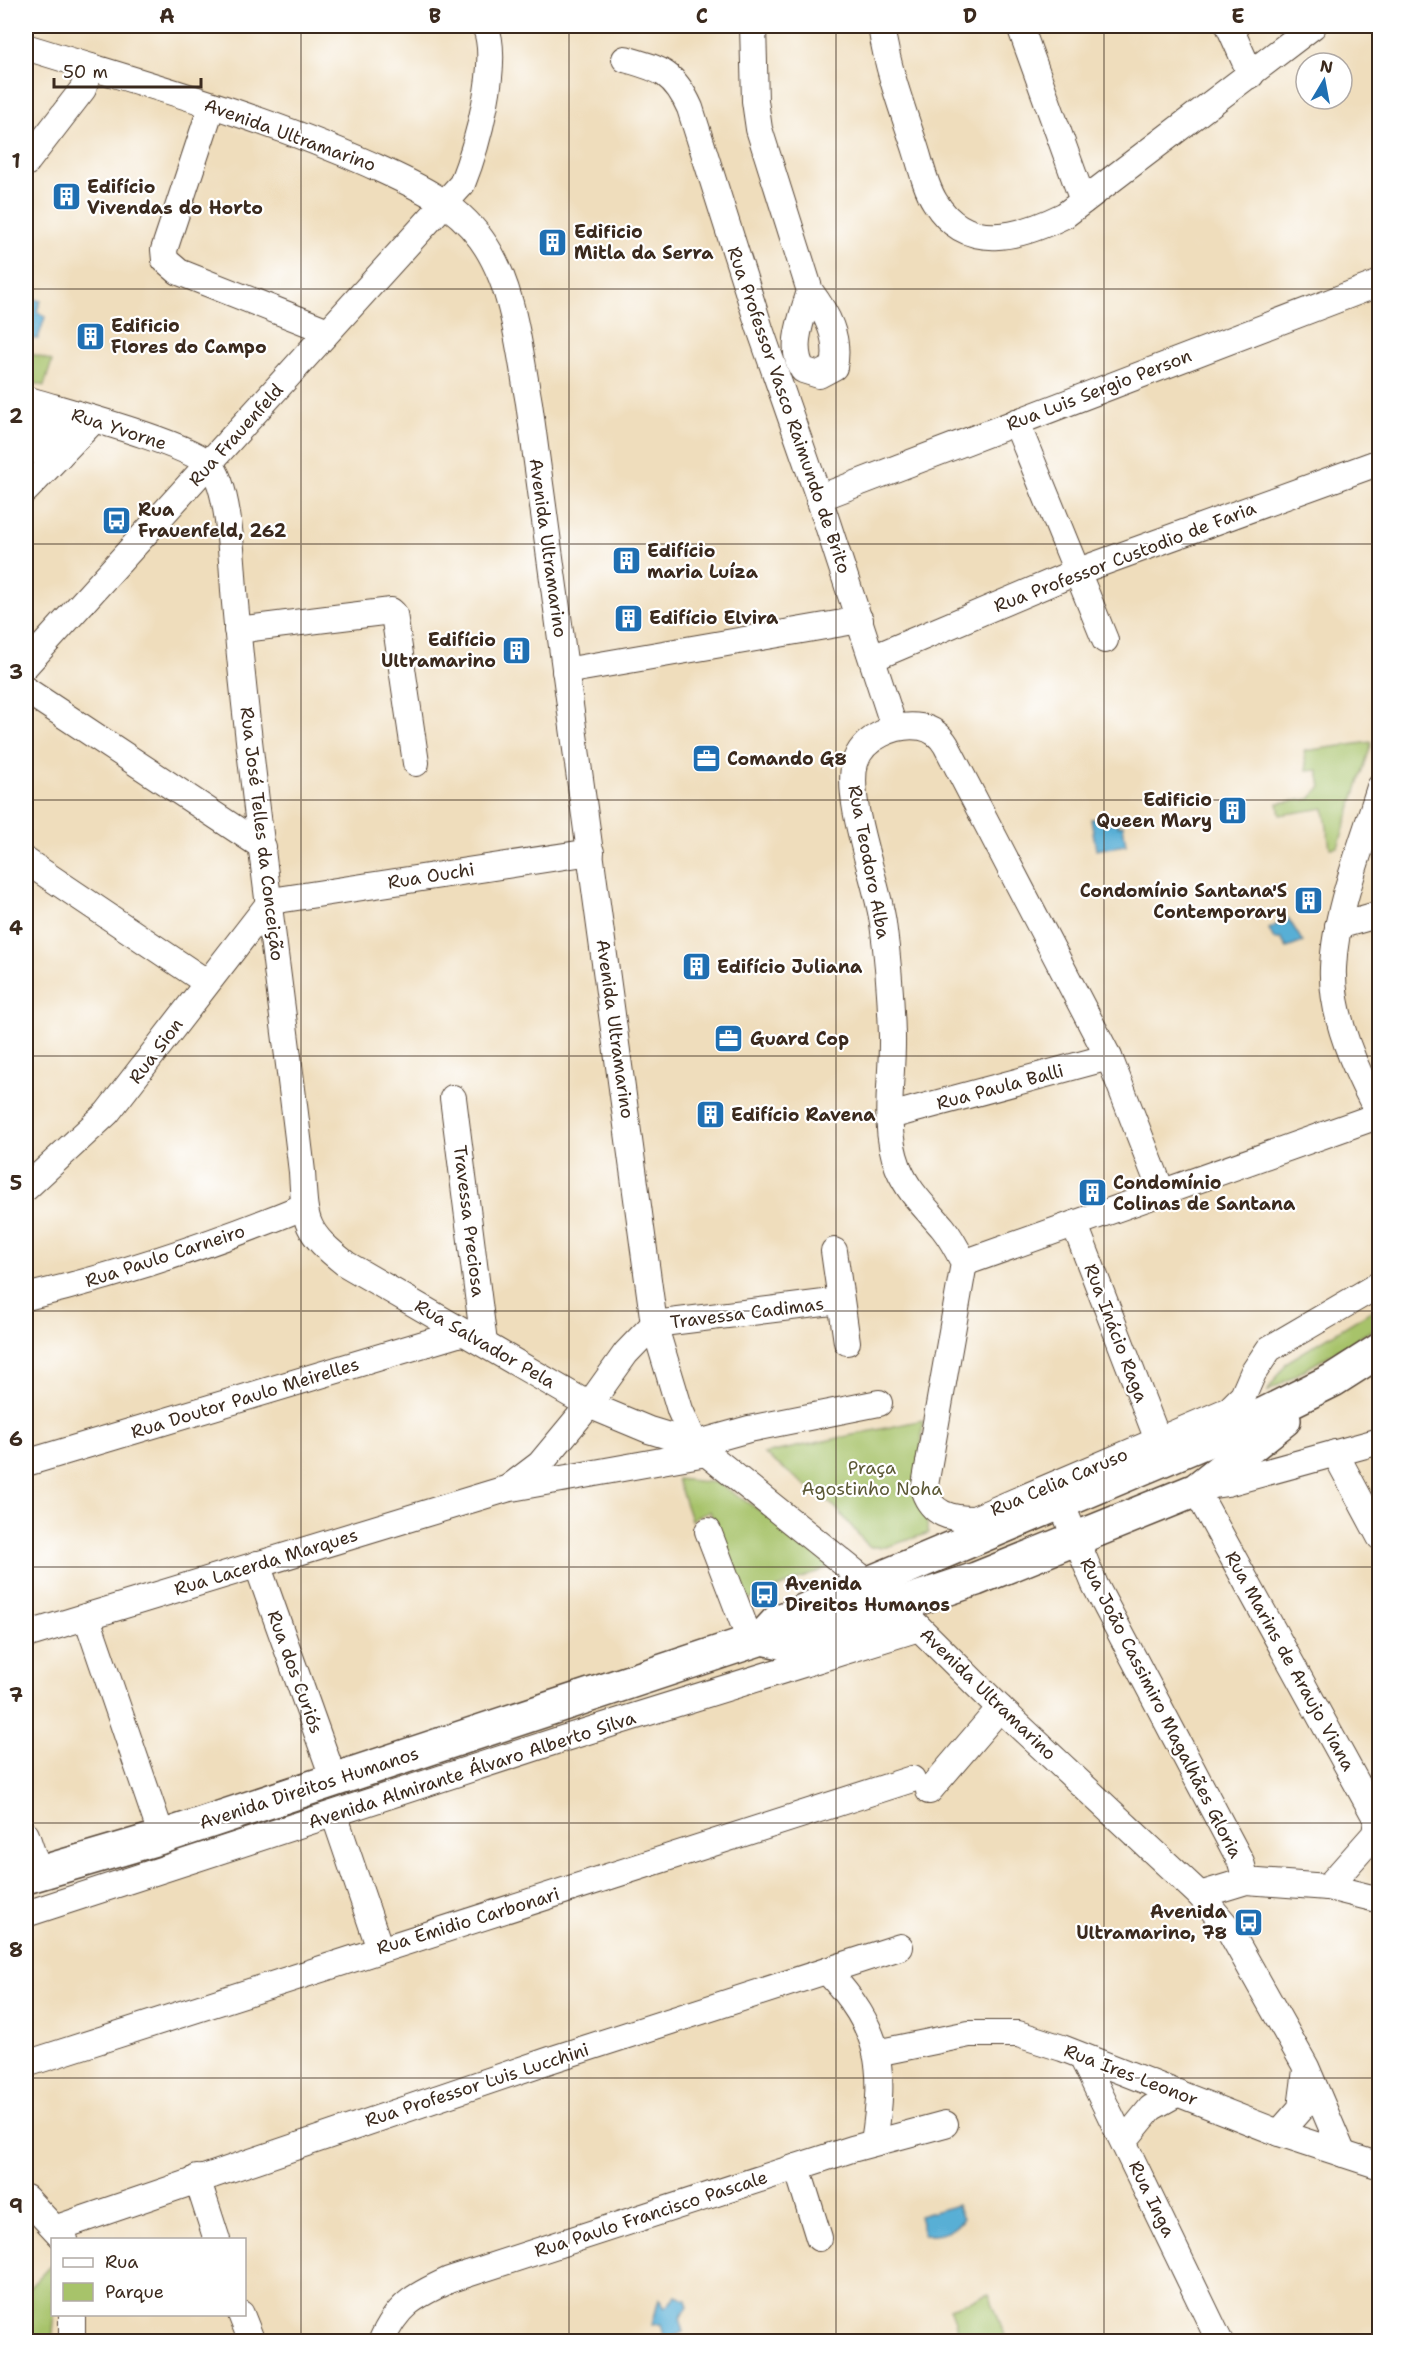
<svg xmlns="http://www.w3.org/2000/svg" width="1405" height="2367" font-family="'Shantell Sans',sans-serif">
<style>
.green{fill:#a7c36a;stroke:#717644;stroke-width:1.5}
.water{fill:#58afd5;stroke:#4a6c7a;stroke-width:1.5}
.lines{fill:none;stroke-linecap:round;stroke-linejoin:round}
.minor-casing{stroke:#564536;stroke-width:28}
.major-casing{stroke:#564536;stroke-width:36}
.minor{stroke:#fff;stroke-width:26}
.major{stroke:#fff;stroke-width:33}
.grid{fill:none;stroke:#3b2a1e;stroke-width:1.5;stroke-opacity:0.55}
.labels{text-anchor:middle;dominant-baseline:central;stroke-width:4.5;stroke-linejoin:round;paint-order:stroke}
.street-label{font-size:18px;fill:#3b2a1e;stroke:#fff}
.poi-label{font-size:18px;font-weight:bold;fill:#3b2a1e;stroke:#fff;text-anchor:start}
.park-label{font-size:18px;fill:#5b5835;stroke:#fff}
.neatline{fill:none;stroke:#3b2a1e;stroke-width:2}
.grid-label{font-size:20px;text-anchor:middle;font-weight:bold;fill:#3b2a1e}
</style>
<rect width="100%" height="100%" fill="#fff"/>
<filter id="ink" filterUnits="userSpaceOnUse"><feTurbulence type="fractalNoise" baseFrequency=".0167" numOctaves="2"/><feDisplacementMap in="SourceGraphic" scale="12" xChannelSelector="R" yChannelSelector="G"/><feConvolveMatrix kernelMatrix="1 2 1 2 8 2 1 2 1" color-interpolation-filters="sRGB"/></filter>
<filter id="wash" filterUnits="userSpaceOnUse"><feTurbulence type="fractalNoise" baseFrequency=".008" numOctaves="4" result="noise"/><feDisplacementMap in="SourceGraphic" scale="24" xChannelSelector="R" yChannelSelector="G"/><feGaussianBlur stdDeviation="1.35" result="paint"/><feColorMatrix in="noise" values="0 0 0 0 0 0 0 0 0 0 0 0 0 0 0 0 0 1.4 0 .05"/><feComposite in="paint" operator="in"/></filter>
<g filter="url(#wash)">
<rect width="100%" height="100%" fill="#efddbc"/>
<g class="green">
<polygon points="26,352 52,361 44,386 26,380"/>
<polygon points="1372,742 1338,847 1330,848 1324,808 1280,815 1278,803 1310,799 1321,787 1318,770 1307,771 1304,751"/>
<polygon points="1379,1306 1379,1326 1267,1392 1287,1362"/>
<polygon points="923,1420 919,1487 929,1533 886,1547 869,1547 836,1508 764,1454"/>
<polygon points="677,1479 718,1483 794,1533 834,1565 743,1602 710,1511 691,1520"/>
<polygon points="51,2265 54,2321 52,2341 26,2341 26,2291"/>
<polygon points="989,2294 1007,2341 962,2341 950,2308"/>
</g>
<g class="water">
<polygon points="26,296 41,301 37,311 45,317 38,339 26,339"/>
<polygon points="1100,818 1101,824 1117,822 1118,826 1123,825 1126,845 1096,850 1091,819"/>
<polygon points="1288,918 1303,942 1287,948 1281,939 1274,939 1269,929"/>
<path d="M957,2205L963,2218C954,2232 941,2236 924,2235L919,2216Z"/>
<polygon points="676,2296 686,2300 688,2307 680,2318 684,2332 665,2340 661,2324 652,2325 659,2299 665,2308"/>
</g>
</g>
<g filter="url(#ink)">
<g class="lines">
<defs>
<g id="minor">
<path d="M753,26L755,101L759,129L810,291C827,314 840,337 834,367L819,375L803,370C788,347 803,316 810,291"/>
<path d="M881,26C887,66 900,103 913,141C920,160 924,185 935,202C967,254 1020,237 1065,215L1313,26"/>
<polyline points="1020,26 1083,201"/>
<polyline points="1229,26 1251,75"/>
<path d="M26,47C141,83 259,115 369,164C411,183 454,201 481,239C514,284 519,349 529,403L654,1324L680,1410L695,1444L897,1606L1000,1708L1200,1895L1228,1928L1306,2067L1343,2154"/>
<path d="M625,59C660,69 674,72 690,108L760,329L819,498L894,727"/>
<polyline points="212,105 164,250 165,260 179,272 328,331"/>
<polyline points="26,163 83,89 90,67"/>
<path d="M26,399C61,410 188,443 210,465C231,487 232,572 235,603C252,793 280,982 302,1172C305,1223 304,1231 346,1264L589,1405L649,1430L695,1444L749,1429L879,1403"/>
<polyline points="26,421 76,438"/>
<polyline points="1016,422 1105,640"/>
<polyline points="26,448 59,456"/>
<polyline points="26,490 94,420"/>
<polyline points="819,498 1380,283"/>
<polyline points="237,630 391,611 394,614 416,763"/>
<polyline points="873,658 1076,572 1380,462"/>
<path d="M26,665L462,184C476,149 501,61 485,26"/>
<polyline points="565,671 860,620"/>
<polyline points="26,690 263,847"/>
<path d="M1380,787C1363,843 1335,911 1333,968C1331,1016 1357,1074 1380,1115"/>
<polyline points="26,861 206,982"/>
<polyline points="1338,926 1380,914"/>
<polyline points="453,1098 484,1343"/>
<polyline points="890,1116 1109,1057"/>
<polyline points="26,1188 107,1113 271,901 591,852"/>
<polyline points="1075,1225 1158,1440"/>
<polyline points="834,1251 847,1342"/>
<path d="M964,1263C958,1251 952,1239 943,1228C926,1208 908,1192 898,1167C882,1126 893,1078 892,1036C891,999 888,960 883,923C877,880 845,802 855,763C862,737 897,723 921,727C932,729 940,735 946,745L1111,1062L1162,1193"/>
<path d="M964,1263L924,1491C932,1514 950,1519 974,1519L1229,1410L1243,1396L1253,1373L1269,1349L1380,1284"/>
<polyline points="964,1263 1380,1115"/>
<path d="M26,1297C124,1274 210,1245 303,1207"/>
<polyline points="1335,1453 1380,1537"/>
<polyline points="26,1463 464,1332"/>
<polyline points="511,1486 540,1464 589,1405 626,1353 654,1324 840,1301"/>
<polyline points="1201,1487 1227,1483 1380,1441"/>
<polyline points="1196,1490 1377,1820 1375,1834 1328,1887"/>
<polyline points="1061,1503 1095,1585 1241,1862 1246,1881"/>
<polyline points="708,1531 751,1643"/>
<polyline points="257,1564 334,1780"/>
<polyline points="87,1618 162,1837"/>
<polyline points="26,1635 506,1489 706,1453"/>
<polyline points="929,1791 1000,1708"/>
<polyline points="334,1814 380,1949"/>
<polyline points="26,1835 39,1873"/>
<polyline points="1200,1895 1246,1881 1328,1887 1380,1900"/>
<polyline points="26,1914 562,1739 919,1628"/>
<path d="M827,1971C881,2030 886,2065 874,2142"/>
<polyline points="876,2053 969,2034 1018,2034 1062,2048 1279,2133 1380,2166"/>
<polyline points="1082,2057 1220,2342"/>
<polyline points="26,2064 912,1779"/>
<polyline points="1279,2133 1301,2108 1306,2070"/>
<polyline points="1124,2141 1151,2108 1178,2093"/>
<polyline points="797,2167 819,2238"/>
<polyline points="197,2178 217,2240"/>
<polyline points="26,2198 65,2240"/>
<polyline points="57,2228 553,2059 900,1947"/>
<polyline points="241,2314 252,2342"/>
<polyline points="72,2342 72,2314"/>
<path d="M381,2342C397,2305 414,2296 449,2280L852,2149L945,2124"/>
</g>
<g id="major">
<polyline points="762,1638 785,1643 794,1640 976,1579 1196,1490 1284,1420"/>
<polyline points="26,1877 162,1837 762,1638 777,1622 1230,1431 1333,1380 1380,1350"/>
</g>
</defs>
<use href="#minor" class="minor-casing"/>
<use href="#major" class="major-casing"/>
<use href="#minor" class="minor"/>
<use href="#major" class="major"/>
</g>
</g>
<path class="grid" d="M301,26V2342M569,26V2342M836,26V2342M1104,26V2342M26,289H1380M26,544H1380M26,800H1380M26,1056H1380M26,1311H1380M26,1567H1380M26,1823H1380M26,2078H1380"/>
<defs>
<symbol id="building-square" viewBox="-11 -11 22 22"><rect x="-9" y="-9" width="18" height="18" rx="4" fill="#1f6fb2" stroke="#fff"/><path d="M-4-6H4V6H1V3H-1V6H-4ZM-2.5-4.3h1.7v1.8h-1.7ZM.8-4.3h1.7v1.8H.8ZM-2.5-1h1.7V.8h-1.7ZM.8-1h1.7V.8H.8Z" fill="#fff"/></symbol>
<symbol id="bus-square" viewBox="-11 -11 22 22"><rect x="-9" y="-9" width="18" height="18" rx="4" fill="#1f6fb2" stroke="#fff"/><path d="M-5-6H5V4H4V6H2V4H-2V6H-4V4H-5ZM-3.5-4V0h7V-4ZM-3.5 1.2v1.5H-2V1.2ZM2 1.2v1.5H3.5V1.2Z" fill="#fff"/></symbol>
<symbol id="office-square" viewBox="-11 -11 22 22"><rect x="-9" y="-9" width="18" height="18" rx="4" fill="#1f6fb2" stroke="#fff"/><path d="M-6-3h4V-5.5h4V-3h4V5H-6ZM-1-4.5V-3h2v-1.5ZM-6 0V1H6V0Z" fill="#fff"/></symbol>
</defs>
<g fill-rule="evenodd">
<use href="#building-square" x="50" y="180" width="33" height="33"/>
<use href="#building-square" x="536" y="226" width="33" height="33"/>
<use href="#building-square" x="74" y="320" width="33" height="33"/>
<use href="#bus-square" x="100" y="504" width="33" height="33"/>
<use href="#building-square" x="610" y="544" width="33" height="33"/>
<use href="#building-square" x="612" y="602" width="33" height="33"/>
<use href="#building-square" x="500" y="634" width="33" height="33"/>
<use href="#office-square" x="690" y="742" width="33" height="33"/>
<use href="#building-square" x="1216" y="794" width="33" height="33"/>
<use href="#building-square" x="1292" y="884" width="33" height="33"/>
<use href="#building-square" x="680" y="950" width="33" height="33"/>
<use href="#office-square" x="712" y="1022" width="33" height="33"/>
<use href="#building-square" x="694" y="1098" width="33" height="33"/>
<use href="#building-square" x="1076" y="1176" width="33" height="33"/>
<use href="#bus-square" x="748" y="1578" width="33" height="33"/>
<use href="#bus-square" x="1232" y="1906" width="33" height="33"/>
</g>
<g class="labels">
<g class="street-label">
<text transform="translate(290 135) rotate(20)">Avenida Ultramarino</text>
<text transform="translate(1099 390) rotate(-21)">Rua Luis Sergio Person</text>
<text transform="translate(789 410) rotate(71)">Rua Professor Vasco Raimundo de Brito</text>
<text transform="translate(119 429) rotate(18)">Rua Yvorne</text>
<text transform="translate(236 435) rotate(-48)">Rua Frauenfeld</text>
<text transform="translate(548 548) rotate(82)">Avenida Ultramarino</text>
<text transform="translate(1125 557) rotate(-21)">Rua Professor Custodio de Faria</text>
<text transform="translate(262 834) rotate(83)">Rua José Telles da Conceição</text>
<text transform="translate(869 862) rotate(79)">Rua Teodoro Alba</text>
<text transform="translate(431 876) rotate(-9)">Rua Ouchi</text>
<text transform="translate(615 1029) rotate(82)">Avenida Ultramarino</text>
<text transform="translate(156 1051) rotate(-53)">Rua Sion</text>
<text transform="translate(1000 1087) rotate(-15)">Rua Paula Balli</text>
<text transform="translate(469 1221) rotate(83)">Travessa Preciosa</text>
<text transform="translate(165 1256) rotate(-18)">Rua Paulo Carneiro</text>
<text transform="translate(747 1313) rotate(-7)">Travessa Cadimas</text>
<text transform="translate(1116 1333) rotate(69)">Rua Inácio Raga</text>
<text transform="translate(485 1344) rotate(30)">Rua Salvador Pela</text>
<text transform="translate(245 1398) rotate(-17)">Rua Doutor Paulo Meirelles</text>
<text transform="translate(1059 1482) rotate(-23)">Rua Celia Caruso</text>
<text transform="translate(266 1562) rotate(-17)">Rua Lacerda Marques</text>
<text transform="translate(1290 1661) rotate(61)">Rua Marins de Araujo Viana</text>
<text transform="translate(295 1672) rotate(70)">Rua dos Curiós</text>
<text transform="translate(988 1694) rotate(44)">Avenida Ultramarino</text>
<text transform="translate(1161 1708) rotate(63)">Rua João Cassimiro Magalhães Gloria</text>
<text transform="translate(472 1770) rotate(-18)">Avenida Almirante Álvaro Alberto Silva</text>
<text transform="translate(309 1788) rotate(-18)">Avenida Direitos Humanos</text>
<text transform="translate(468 1921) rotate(-17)">Rua Emidio Carbonari</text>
<text transform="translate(1131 2075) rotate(21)">Rua Ires Leonor</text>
<text transform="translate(477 2085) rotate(-18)">Rua Professor Luis Lucchini</text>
<text transform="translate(1152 2199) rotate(64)">Rua Inga</text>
<text transform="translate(651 2214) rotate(-18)">Rua Paulo Francisco Pascale</text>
</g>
<g class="poi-label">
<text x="87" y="187">Edifício<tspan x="87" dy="21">Vivendas do Horto</tspan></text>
<text x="574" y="232">Edificio<tspan x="574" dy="21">Mitla da Serra</tspan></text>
<text x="111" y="326">Edificio<tspan x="111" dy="21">Flores do Campo</tspan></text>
<text x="138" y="510">Rua<tspan x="138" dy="21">Frauenfeld, 262</tspan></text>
<text x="647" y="551">Edifício<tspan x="647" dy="21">maria Luíza</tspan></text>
<text x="649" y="618">Edifício Elvira</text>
<text x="496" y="640" text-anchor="end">Edifício<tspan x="496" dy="21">Ultramarino</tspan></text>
<text x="727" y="759">Comando G8</text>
<text x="1212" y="800" text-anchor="end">Edificio<tspan x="1212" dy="21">Queen Mary</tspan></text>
<text x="1287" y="891" text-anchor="end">Condomínio Santana'S<tspan x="1287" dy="21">Contemporary</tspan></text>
<text x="717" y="967">Edifício Juliana</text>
<text x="750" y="1039">Guard Cop</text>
<text x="731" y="1115">Edifício Ravena</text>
<text x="1113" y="1183">Condomínio<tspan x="1113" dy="21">Colinas de Santana</tspan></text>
<text x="785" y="1584">Avenida<tspan x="785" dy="21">Direitos Humanos</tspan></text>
<text x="1227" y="1912" text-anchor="end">Avenida<tspan x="1227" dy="21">Ultramarino, 78</tspan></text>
</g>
<g class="park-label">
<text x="872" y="1468">Praça<tspan x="872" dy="21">Agostinho Noha</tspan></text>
</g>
</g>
<rect width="1405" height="2367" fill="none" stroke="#fff" stroke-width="66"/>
<rect x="51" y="2238" width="195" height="78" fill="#ffffff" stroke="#b1aaa5" stroke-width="1.5"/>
<rect x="63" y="2258" width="30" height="9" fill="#ffffff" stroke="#b1aaa5" stroke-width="1.5"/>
<text x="105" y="2268" font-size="18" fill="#3b2a1e">Rua</text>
<rect x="63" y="2283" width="30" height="18" fill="#a7c36a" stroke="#b1aaa5" stroke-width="1.5"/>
<text x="105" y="2298" font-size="18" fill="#3b2a1e">Parque</text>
<g transform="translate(1324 81) rotate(10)"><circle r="28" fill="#ffffff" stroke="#b1aaa5" stroke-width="1.5"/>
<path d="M0-4.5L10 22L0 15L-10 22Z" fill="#1f6fb2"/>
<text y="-9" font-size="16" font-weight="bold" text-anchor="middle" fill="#3b2a1e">N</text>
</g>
<path d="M54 78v9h147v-9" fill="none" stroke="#3b2a1e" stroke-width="3"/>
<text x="63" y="78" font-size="18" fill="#3b2a1e" stroke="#ffffff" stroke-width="4.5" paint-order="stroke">50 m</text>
<rect x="33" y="33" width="1339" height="2301" class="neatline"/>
<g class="grid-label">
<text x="167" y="23">A</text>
<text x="435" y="23">B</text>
<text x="702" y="23">C</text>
<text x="970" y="23">D</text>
<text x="1238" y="23">E</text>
<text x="16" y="168">1</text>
<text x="16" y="423">2</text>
<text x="16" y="679">3</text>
<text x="16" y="935">4</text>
<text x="16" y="1190">5</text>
<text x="16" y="1446">6</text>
<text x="16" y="1702">7</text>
<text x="16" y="1957">8</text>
<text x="16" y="2213">9</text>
</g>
</svg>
